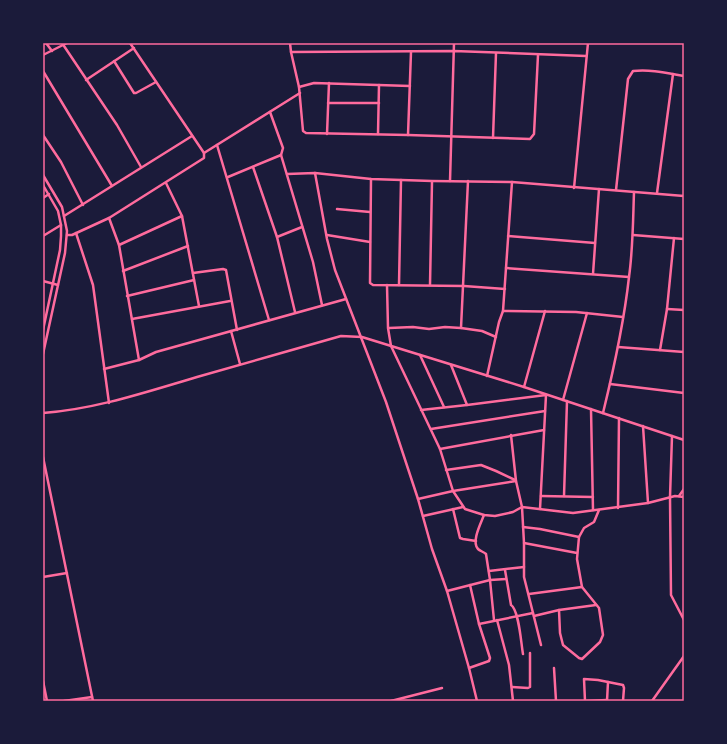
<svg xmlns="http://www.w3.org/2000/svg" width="727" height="744" font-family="'Nunito Sans',sans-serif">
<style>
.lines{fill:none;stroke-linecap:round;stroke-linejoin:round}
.minor{stroke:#ff6b9d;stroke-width:2.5}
.neatline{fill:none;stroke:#ff6b9d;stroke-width:1.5}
</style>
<rect width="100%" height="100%" fill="#1b1b3a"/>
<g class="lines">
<g class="minor">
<polyline points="46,43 52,51"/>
<polyline points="62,43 117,125 141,167"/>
<polyline points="290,43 291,52 299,87 303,131 306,133 408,135 530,139 534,134 538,55"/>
<polyline points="291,52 454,51 586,56"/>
<polyline points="43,55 67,43"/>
<polyline points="114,61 134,93 136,93 156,82"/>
<polyline points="43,71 112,186"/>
<polyline points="86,80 134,48"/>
<polyline points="299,87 314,83 410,86"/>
<polyline points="328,103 379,103"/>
<polyline points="270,112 283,148 281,155 313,262 322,305"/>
<polyline points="327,134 329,83"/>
<polyline points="378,134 379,85"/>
<polyline points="43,135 61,162 83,205"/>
<polyline points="408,135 411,52"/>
<polyline points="493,138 496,53"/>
<polyline points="217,145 269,320"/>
<polyline points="204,153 300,93"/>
<polyline points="253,167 277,237 295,312"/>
<polyline points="315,173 327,239 335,270 386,402 418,499 432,549 447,591 469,668 477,701"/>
<polyline points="287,174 315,173 371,179 432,181 512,182 684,196"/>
<polyline points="43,175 62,207 67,231 65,253 43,354"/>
<polyline points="228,177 281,155"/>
<polyline points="371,179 370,283 373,285 464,286 505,289"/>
<polyline points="450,181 454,43"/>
<polyline points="166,183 182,216 199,306"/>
<polyline points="43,185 58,211 61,225 61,236 60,250 43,330"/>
<polyline points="574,188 588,43"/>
<path d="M616,190L628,79L633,71C650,69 667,73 684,76"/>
<polyline points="657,193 673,74"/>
<polyline points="43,198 49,194"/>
<polyline points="337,209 370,212"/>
<polyline points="64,216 192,136"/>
<polyline points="109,218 119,245 139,360"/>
<polyline points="76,233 93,285 109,403"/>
<polyline points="67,235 72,235 109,218 204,158 204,153 130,43"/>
<polyline points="327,235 370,242"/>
<polyline points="633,235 684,239"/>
<polyline points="43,236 61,225"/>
<polyline points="508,236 595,243"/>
<polyline points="277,237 302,227"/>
<polyline points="119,245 182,216"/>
<polyline points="506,268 629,277"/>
<polyline points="123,271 188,246"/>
<polyline points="193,273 223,269 226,270 237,330"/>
<polyline points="593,274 599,189"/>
<polyline points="43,281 58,285"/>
<polyline points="387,285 388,328 391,346 440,449 453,491 465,509 484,515 495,516 513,512 522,507 573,513 648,503 675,496 684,497"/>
<polyline points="399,285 401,180"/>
<polyline points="430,285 432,182"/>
<polyline points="127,296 194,280"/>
<polyline points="667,309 684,310"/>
<polyline points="503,311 576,312 623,317"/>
<polyline points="132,319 230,301"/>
<polyline points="389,328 413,327 429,329 445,327 461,328 482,331 496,337"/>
<polyline points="461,328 468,181"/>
<polyline points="231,331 240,364"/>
<polyline points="618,347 684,352"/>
<polyline points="660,350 667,309 674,238"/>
<polyline points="420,355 444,407"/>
<polyline points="451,365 467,405 546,395 540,509"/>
<polyline points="104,369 139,360 156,352 346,299"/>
<polyline points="487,376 499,322 503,311 512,182"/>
<polyline points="610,384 684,393"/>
<polyline points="524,387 545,311"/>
<polyline points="563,400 587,313"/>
<polyline points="591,409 593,510"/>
<polyline points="421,410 467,405"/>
<path d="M43,413C96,409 146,392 197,377C245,363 293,350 341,336L362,337L524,387L684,440"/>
<path d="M603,413C614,368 624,323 629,277C633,249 633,220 634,192"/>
<polyline points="643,426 648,503"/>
<polyline points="431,429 545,411"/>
<polyline points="511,435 516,481 522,507 524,543 524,577 541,645"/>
<polyline points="672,436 670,497 671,595 684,620"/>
<polyline points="440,449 544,430"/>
<polyline points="43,457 93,701"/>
<polyline points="446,470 481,465 496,471 515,480"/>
<polyline points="541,496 593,497"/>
<polyline points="564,496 567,401"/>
<polyline points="679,496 684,489"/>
<polyline points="418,499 453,491 516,481"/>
<polyline points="618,508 619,418"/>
<polyline points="453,509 460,538 463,539 476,541"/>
<path d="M484,515C481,523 471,542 478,549C480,551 484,552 486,554L490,580L494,620"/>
<polyline points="423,516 463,507"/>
<polyline points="523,527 540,529 579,537"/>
<polyline points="524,543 577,553"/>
<path d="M505,570L511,605C519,610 521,643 523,654"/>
<polyline points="489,571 524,567"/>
<polyline points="43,577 67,573"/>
<polyline points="447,591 490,580 506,579"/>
<polyline points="529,594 582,587"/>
<polyline points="559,610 560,633 563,645 579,658 582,659 600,642 603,635 599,608 582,587 577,559 579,537 584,528 594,522 599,510"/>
<polyline points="534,616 559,610 596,605"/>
<polyline points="497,620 509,665 513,701"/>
<polyline points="479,624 533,613"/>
<polyline points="469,668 489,661 490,658 479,624 470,585"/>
<polyline points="554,668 556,701"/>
<polyline points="43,681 47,701"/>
<polyline points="512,687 528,688 530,687 530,653"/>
<polyline points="64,701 92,697"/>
<polyline points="391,701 442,688"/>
<polyline points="585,701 584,679 598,680 623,685 624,688 623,701"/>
<polyline points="587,701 607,700"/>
<polyline points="607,701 608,682"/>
<polyline points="652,701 684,656"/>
</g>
</g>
<rect width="727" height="744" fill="none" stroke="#1b1b3a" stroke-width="88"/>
<rect x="44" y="44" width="639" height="656" class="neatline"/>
</svg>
